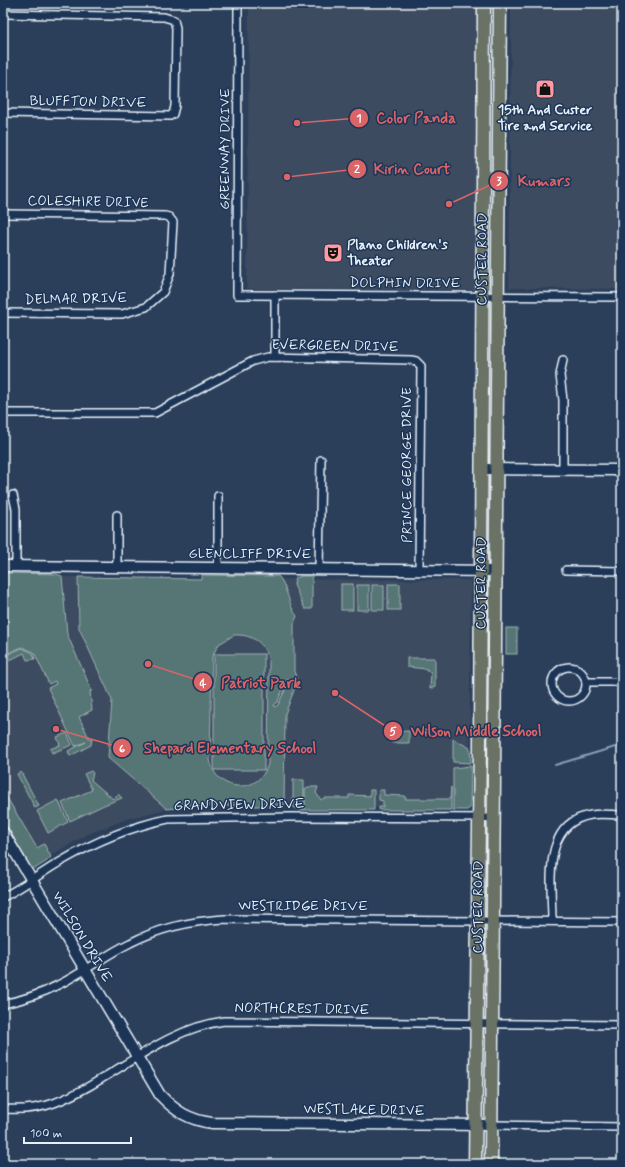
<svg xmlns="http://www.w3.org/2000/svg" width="625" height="1167" font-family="Mynerve,sans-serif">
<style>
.built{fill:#3c4b60}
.green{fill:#567574;stroke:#9fb3b6;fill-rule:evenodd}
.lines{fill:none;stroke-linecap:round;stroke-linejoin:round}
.stream{stroke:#859eb6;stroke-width:2}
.street-casing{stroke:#e8f1f8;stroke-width:10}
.secondary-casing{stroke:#e8f1f8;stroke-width:13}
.primary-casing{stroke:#e8f1f8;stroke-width:15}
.street{stroke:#1d3557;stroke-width:7}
.secondary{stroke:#1d3557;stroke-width:10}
.primary{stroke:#6b7165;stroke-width:12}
.labels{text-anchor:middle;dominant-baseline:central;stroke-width:3;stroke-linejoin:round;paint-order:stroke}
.street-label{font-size:14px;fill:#e8f1f8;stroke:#1d3557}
.poi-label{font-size:14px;font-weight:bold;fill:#e8f1f8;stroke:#1d3557}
.leader{fill:none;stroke:#db6466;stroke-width:1.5}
.callout-dot{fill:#db6466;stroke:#1d3557;stroke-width:1.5}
.mark-label{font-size:12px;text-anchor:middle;font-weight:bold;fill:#fff}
.callout-label{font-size:15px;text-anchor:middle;font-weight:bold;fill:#db6466;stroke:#1d3557;stroke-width:3;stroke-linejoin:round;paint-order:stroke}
</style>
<rect width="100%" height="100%" fill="#2b3f5b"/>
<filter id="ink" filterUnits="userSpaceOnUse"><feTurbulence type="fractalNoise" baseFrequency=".025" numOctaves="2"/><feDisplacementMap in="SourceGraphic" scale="8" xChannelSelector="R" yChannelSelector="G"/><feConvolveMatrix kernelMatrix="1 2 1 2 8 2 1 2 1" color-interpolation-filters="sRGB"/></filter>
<g filter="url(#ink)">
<g class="built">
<polygon points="249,3 478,3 476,290 247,289"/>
<polygon points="511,3 622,3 622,289 509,288"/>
<polygon points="3,576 78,577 79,628 112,700 108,758 167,809 127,819 88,834 34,865 3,812"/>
<polygon points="201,579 471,580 469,808 200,806"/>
</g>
<g class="green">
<polygon points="3,573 56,574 62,576 67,634 92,691 90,691 92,710 79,717 90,740 92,739 91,745 70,756 68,751 86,742 75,746 48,688 56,684 55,681 49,684 34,652 22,647 3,655"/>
<path d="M201,575L278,576C286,582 289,608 297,616L294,623V671L297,680H287L277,703L274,705L275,707L278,705L289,682L295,683L296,685L285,714L284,806H200L167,809L108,758L112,700L79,628L78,577L201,579ZM234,635C253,634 267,644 269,663L268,764C259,796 215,792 210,760L212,656L219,644Z"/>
<polygon points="302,576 312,576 312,609 305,609 294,585 295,578"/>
<rect x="341" y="584" width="12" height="26"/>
<rect x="388" y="584" width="12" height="26"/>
<rect x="357" y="585" width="12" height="25"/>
<rect x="372" y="585" width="12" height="25"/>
<rect x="506" y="628" width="11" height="26"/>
<polygon points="22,648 33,653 35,659 27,660 24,653 8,661 6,655"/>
<rect x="214" y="654" width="50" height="116"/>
<polygon points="407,658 435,658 435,687 430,689 431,672 427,671 427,669 407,667"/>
<polygon points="409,731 409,743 392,743 392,732"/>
<polygon points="67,733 72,745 52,753 50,749 60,745 57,737"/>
<polygon points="453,739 470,748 471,763 453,762"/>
<polygon points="471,766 470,808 467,810 453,810 453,768"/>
<polygon points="91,771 93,773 91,780 113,799 118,794 122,798 104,805 70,821 62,803 92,790 84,774"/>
<polygon points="21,772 39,806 35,808 17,774"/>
<polygon points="293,780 304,780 304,811 294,808 293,805"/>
<polygon points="308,787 318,787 316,793 321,800 324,798 349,798 349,795 370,796 370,790 374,790 374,810 305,810 305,789"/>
<polygon points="451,787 451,810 379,810 379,807 383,807 383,801 379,800 379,790 384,790 384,795 405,796 405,799 450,799"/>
<polygon points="3,791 37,848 44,844 51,857 47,861 36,868 31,868 3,819"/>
<polygon points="58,800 68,822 48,833 37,811"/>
</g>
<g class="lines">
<polyline class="stream" points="555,765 622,745"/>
<defs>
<g id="street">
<polyline points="238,3 237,295 622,297"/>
<polyline points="3,14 164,17 174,20 176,28 175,106 173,114 170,116 3,113"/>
<polyline points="3,214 165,216 169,217 173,222 170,274 163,292 146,307 122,314 3,313"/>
<polyline points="275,357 275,295"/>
<polyline points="3,413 155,413 253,361 268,357 411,360 416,361 421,366 419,570"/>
<polyline points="563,469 563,400 560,375 563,360"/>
<polyline points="13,495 16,509 16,566"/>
<polyline points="117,567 117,515"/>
<polyline points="218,568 218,496"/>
<polyline points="319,569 321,460"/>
<polyline points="566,570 622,571"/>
<circle cx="569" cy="684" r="17"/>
<polyline points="586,682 622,682"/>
<path d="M3,897C23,887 41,873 60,862C94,842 129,827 168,819L290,817L494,818"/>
<path d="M552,921C552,884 541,823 591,815C601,813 612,815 622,815"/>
<path d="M3,1004C22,1000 41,994 58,985C83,973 105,955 130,943C159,928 192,921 224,919L622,922"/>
<path d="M3,1109C20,1110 38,1109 54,1103C114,1080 159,1030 224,1021L622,1025"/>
<polyline points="492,1125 622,1127"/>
</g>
<g id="secondary">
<polyline points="482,469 622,470"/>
<polyline points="3,566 496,571"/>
<path d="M3,832L160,1095C175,1111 189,1120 212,1123L492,1125"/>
</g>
<g id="primary">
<polyline points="475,1164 480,741 484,3"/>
<polyline points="491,1164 500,3"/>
</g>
</defs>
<use href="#street" class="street-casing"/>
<use href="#secondary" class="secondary-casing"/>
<use href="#primary" class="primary-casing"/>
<use href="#street" class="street"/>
<use href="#secondary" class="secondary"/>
<use href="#primary" class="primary"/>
</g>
</g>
<defs>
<symbol id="shop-square" viewBox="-11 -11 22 22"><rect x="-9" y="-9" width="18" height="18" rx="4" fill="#ff9aa2" stroke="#1d3557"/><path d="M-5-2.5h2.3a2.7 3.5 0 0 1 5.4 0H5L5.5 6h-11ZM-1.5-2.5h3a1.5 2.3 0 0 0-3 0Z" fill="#111"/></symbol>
<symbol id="theatre-square" viewBox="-11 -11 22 22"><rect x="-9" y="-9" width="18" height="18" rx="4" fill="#ff9aa2" stroke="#1d3557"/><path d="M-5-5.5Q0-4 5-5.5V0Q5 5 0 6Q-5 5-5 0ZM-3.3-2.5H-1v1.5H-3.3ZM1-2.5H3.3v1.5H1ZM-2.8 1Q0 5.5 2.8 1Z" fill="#111"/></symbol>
</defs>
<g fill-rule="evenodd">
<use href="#shop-square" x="534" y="78" width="22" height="22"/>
<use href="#theatre-square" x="322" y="242" width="22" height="22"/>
</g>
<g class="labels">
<g class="street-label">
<text transform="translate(88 102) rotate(1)">BLUFFTON DRIVE</text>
<text transform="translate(225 149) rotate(-90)">GREENWAY DRIVE</text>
<text transform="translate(88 202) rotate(1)">COLESHIRE DRIVE</text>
<text transform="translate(482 259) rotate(-90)">CUSTER ROAD</text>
<text x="405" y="283">DOLPHIN DRIVE</text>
<text transform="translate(76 299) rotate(-1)">DELMAR DRIVE</text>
<text transform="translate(335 346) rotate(1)">EVERGREEN DRIVE</text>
<text transform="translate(407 465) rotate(-90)">PRINCE GEORGE DRIVE</text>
<text x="250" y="554">GLENCLIFF DRIVE</text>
<text transform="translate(481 583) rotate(-90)">CUSTER ROAD</text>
<text transform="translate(239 805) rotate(-1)">GRANDVIEW DRIVE</text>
<text x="303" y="906">WESTRIDGE DRIVE</text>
<text transform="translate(478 907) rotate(-90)">CUSTER ROAD</text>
<text transform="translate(82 937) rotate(59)">WILSON DRIVE</text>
<text transform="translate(302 1009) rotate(1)">NORTHCREST DRIVE</text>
<text transform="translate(364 1110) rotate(1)">WESTLAKE DRIVE</text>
</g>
<g class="poi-label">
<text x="545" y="110">15th And Custer<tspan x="545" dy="16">Tire and Service</tspan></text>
<text x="347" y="245" text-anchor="start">Plano Children's<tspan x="347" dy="16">Theater</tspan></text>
</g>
</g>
<path class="leader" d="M297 123L359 118M287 177L357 169M449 204L499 181M148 664L203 682M335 693L393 731M56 729L122 748"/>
<g class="callout-dot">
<circle cx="297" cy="123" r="4"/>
<circle cx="287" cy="177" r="4"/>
<circle cx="449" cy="204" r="4"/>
<circle cx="148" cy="664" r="4"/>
<circle cx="335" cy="693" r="4"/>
<circle cx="56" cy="729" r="4"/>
<circle cx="359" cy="118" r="10"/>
<circle cx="357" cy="169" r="10"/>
<circle cx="499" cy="181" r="10"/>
<circle cx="203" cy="682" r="10"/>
<circle cx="393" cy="731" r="10"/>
<circle cx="122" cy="748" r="10"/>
</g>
<g class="mark-label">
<text x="359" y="122">1</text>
<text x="357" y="173">2</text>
<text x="499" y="185">3</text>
<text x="203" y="687">4</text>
<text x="393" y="735">5</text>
<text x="122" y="752">6</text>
</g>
<g class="callout-label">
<text x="416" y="123">Color Panda</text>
<text x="412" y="174">Kirin Court</text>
<text x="544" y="186">Kumars</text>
<text x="261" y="688">Patriot Park</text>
<text x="476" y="736">Wilson Middle School</text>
<text x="230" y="753">Shepard Elementary School</text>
</g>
<rect width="625" height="1167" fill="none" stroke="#1d3557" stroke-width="16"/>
<rect x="8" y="8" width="609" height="1151" fill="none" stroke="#e8f1f8" stroke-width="1.5" filter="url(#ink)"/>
<path d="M24 1137v6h107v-6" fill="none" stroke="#e8f1f8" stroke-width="2"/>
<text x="30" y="1137" font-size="12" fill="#e8f1f8" stroke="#1d3557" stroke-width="3" paint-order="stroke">100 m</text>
</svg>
